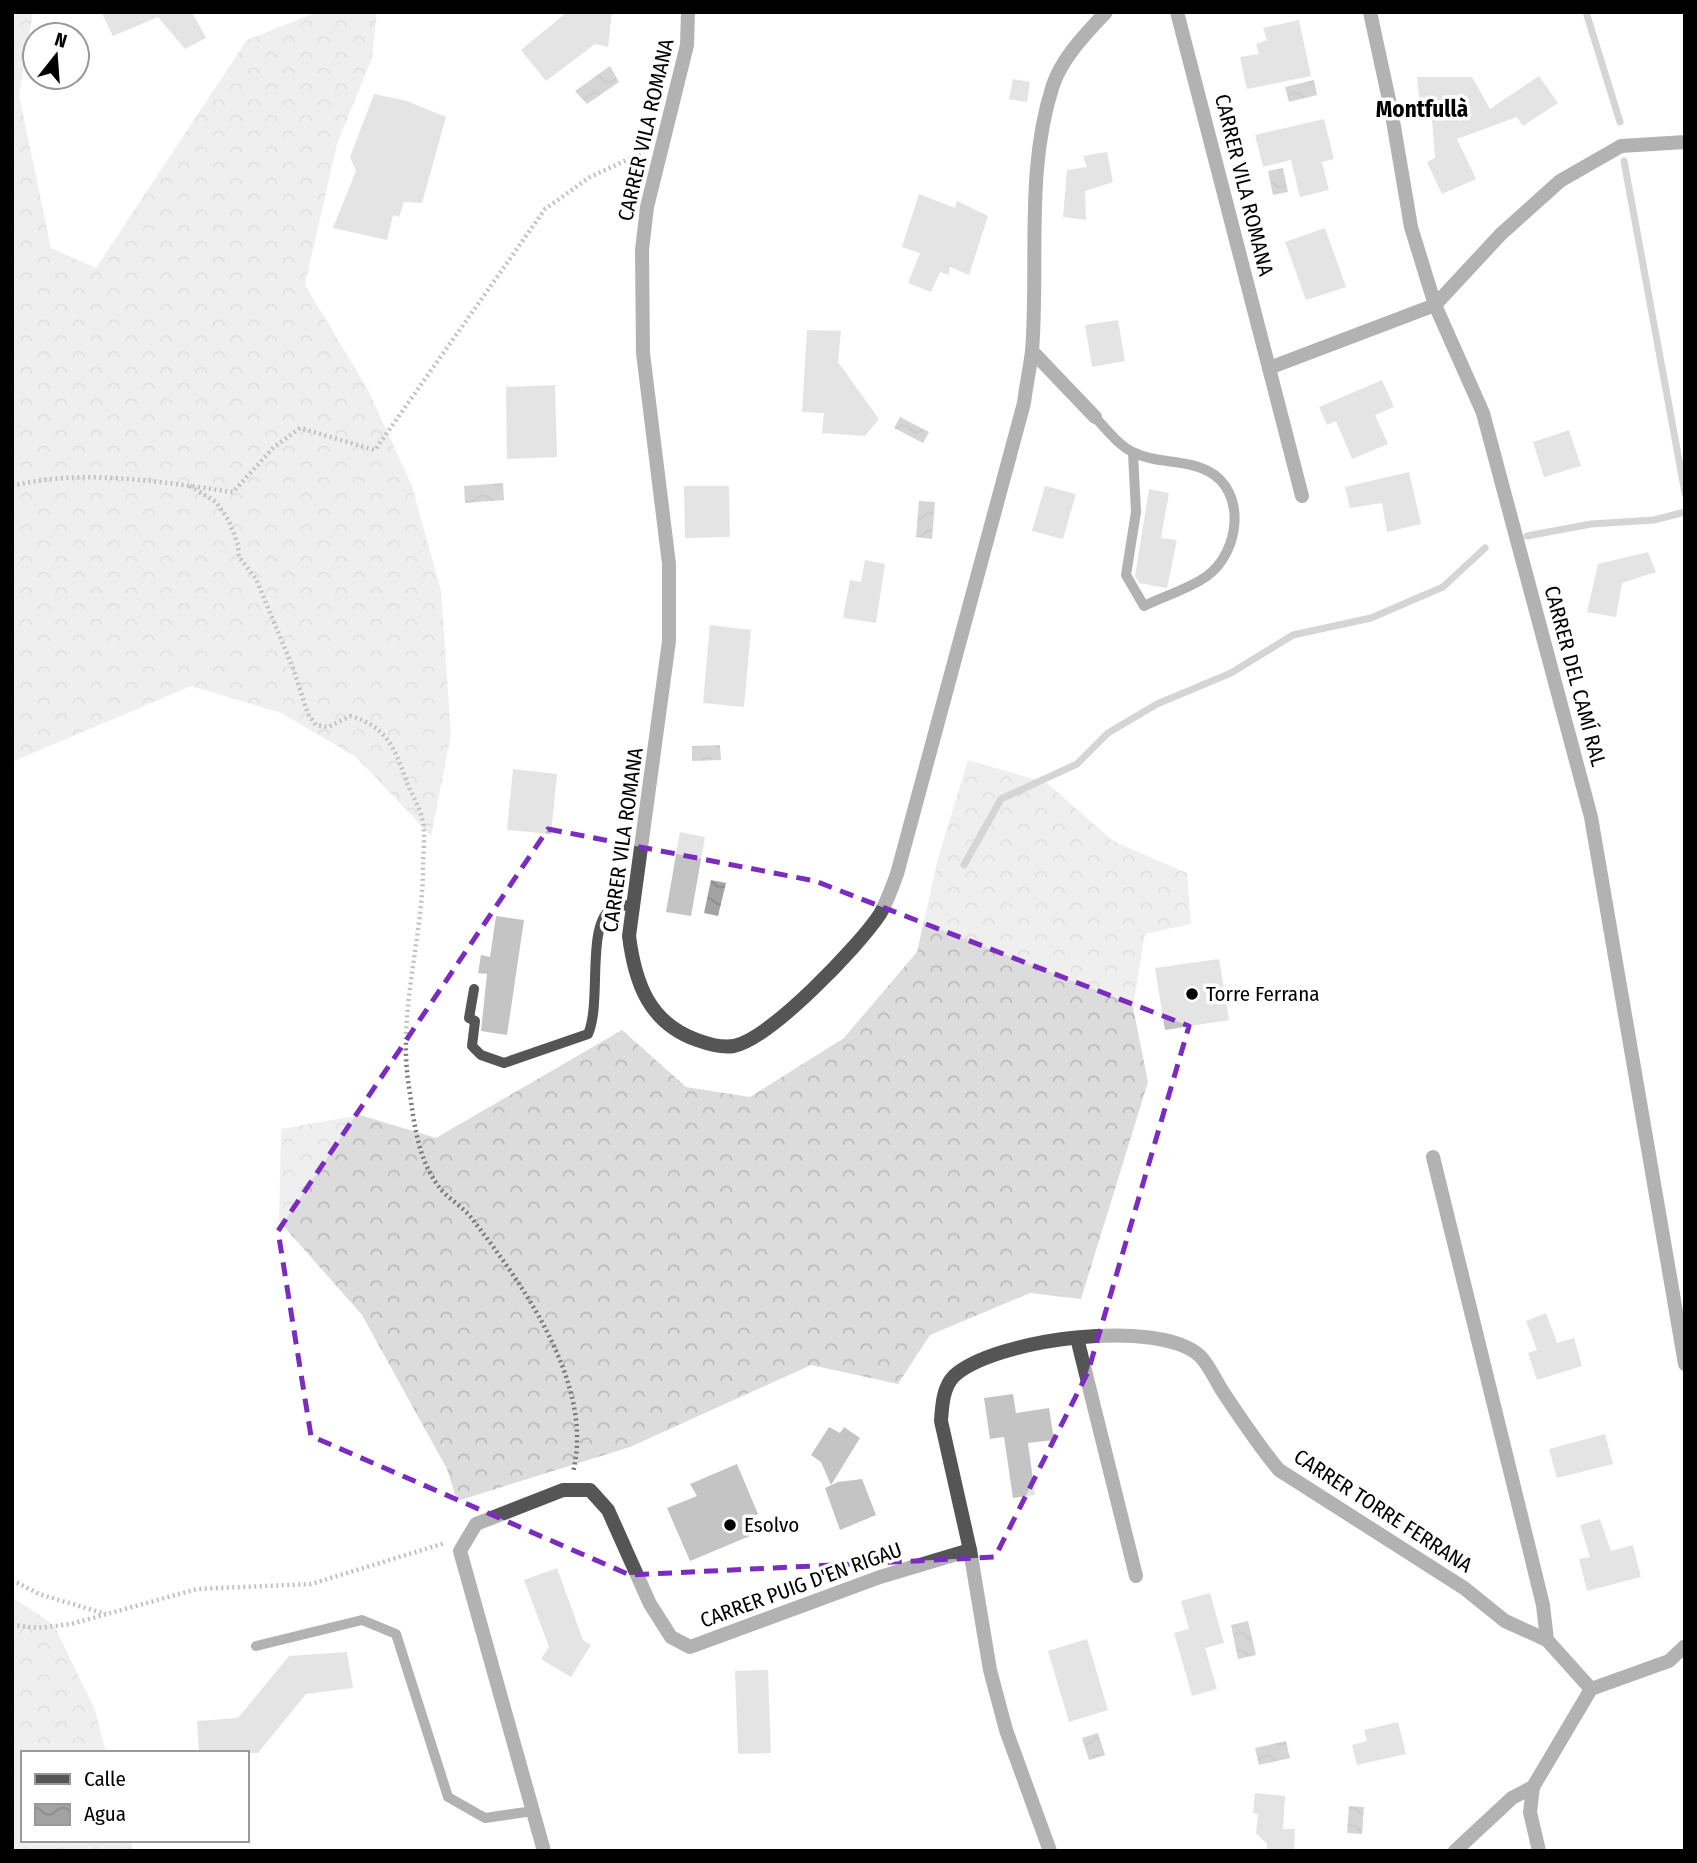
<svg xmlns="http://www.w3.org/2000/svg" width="1697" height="1863" font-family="'Fira Sans Condensed',sans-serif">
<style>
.forest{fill:url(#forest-crowns)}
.water{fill:url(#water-waves)}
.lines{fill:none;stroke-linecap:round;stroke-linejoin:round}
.stream{stroke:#a3a3a3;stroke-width:7}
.building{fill:#c4c4c4}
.path{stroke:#777;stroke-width:4.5;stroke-dasharray:2 3.5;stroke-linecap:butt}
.lane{stroke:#555;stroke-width:10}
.street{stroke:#555;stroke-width:14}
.marked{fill:none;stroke:#7b2cbf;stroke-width:5;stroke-dasharray:14 9;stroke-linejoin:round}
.poi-dot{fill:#000;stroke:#fff;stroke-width:2.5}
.labels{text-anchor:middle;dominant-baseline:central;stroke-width:7;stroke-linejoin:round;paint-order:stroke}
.street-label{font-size:21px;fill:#000;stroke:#fff}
.poi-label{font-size:21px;fill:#000;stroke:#fff;text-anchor:start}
.neighbourhood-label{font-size:23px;font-weight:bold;fill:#000;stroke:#fff}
</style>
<defs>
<pattern id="forest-crowns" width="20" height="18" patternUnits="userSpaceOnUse" patternTransform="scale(1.75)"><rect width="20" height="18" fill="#dcdcdc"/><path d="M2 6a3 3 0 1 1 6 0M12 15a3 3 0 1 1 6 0" fill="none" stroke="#bbb"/></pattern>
<pattern id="water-waves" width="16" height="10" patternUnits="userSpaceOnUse" patternTransform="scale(1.75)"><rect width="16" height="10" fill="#a3a3a3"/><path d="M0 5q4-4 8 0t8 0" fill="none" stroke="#8b8b8b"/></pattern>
</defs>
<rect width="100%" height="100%" fill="#fff"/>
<g class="forest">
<polygon points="12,12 33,12 19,95 51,248 96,268 247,40 317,12 377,12 372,58 337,144 305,285 368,390 412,486 441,591 451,735 431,836 356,757 281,713 191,686 12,762"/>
<polygon points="968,760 1047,783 1113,841 1187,873 1191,924 1145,934 1133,1007 1148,1082 1081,1299 1030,1293 930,1335 898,1384 811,1365 630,1447 457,1501 447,1469 362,1315 279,1221 281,1129 360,1115 436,1138 622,1030 686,1087 750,1097 844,1038 917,952 938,858"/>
<polygon points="12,1597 54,1625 95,1710 106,1753 23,1753 23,1840 130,1840 133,1851 12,1851"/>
</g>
<g class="water">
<polygon points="610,66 619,82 587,104 575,91"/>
<polygon points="1314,80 1317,95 1289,102 1285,87"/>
<polygon points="1283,168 1288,192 1273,195 1268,171"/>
<polygon points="900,417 929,432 923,443 894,428"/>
<polygon points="503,483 504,500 465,503 464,486"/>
<polygon points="919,501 935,502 932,539 916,537"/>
<polygon points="720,745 721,760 692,761 692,746"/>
<polygon points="711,880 726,883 718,916 704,913"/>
<polygon points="1248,1621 1256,1655 1238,1659 1231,1625"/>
<polygon points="1098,1733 1105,1755 1089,1760 1082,1738"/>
<polygon points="1286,1741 1290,1758 1259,1765 1255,1748"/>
<polygon points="1349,1806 1364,1807 1362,1834 1347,1833"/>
</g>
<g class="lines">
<g class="stream">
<polyline points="1586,12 1620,122"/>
<polyline points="1624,161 1685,493"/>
<polyline points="1527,536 1591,524 1654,520 1685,512"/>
<polyline points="964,865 1001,799 1077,764 1108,733 1157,704 1231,673 1293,635 1371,618 1443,587 1485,548"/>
</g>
</g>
<g class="building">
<polygon points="101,12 192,12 206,38 185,49 158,17 113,36"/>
<polygon points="567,12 612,12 608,47 595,44 546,81 521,50"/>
<polygon points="1299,20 1311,76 1247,89 1240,57 1259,54 1256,44 1267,40 1263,28"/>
<polygon points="1539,76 1558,103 1523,126 1517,117 1457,139 1476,179 1442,194 1427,162 1435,158 1432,120 1421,120 1417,77 1472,77 1490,109"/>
<polygon points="1013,79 1030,82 1027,102 1009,99"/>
<polygon points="374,94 407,101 446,117 422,203 404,202 399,217 393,215 387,240 333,228 356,171 350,157"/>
<polygon points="1324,119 1334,159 1322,162 1329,190 1300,197 1291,160 1263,167 1255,135"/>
<polygon points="1107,152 1113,182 1085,191 1086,220 1063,217 1067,170 1087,167 1083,156"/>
<polygon points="919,194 955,208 957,201 988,216 969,275 950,267 949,275 940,272 931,292 908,283 920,253 902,247"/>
<polygon points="1325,228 1346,287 1306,300 1285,242"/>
<polygon points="1118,320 1125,361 1092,367 1085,325"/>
<polygon points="807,330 841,331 838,362 879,419 865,436 822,433 824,413 802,412"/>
<polygon points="1382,380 1394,407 1375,415 1388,444 1352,459 1336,421 1327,425 1319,407"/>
<polygon points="555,385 557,457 507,459 506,387"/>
<polygon points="1569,430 1581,466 1544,477 1533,442"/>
<polygon points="1409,472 1421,524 1387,532 1382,503 1350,508 1345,487"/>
<polygon points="684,486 729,486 730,537 685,538"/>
<polygon points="1045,486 1076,494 1063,539 1032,531"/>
<polygon points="1149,489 1169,493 1161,538 1177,540 1167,588 1139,583 1135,576"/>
<polygon points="1648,552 1656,572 1622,583 1616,617 1587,612 1598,564"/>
<polygon points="865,560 885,564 876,623 843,618 850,580 861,582"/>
<polygon points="710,625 751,630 744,707 703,703"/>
<polygon points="513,769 557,774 551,834 507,830"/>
<polygon points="680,832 705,837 691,916 666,912"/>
<polygon points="496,916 524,920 507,1035 481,1031 487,974 478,973 481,955 490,957"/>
<polygon points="1219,959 1229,1020 1165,1030 1155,968"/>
<polygon points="1546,1313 1557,1343 1574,1338 1582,1366 1537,1380 1528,1353 1537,1350 1526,1321"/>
<polygon points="1013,1394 1016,1413 1049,1408 1054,1440 1028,1443 1035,1495 1013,1498 1004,1437 990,1439 984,1398"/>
<polygon points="829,1427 840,1433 844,1427 860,1438 831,1485 821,1462 811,1455"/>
<polygon points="1605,1434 1613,1464 1557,1478 1549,1449"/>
<polygon points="737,1464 758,1514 746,1520 750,1536 690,1561 667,1508 697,1496 690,1484"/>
<polygon points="862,1479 876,1515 840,1530 825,1488 838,1482"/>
<polygon points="1600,1519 1611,1551 1633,1545 1641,1577 1587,1591 1579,1559 1590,1557 1580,1525"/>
<polygon points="557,1568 583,1640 591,1645 571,1677 541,1659 549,1647 524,1580"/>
<polygon points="1210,1593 1224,1643 1205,1648 1217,1689 1192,1696 1174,1633 1189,1629 1181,1601"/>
<polygon points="1087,1639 1108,1710 1069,1722 1048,1651"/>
<polygon points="347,1652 353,1688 306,1694 258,1753 199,1753 197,1721 238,1718 289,1656"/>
<polygon points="768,1670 771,1753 738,1754 735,1671"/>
<polygon points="1398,1722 1406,1754 1357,1765 1352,1745 1367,1741 1364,1730"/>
<polygon points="1255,1793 1285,1796 1283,1829 1295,1829 1294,1851 1267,1851 1267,1844 1256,1833 1258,1814 1253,1813"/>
</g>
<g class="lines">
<g class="path">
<path d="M12,486C84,468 161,482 233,492L273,448L300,428L375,450L545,209L590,177L644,152"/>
<path d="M190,486L216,502L229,521L238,545L239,557L256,579L293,668L308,714L316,725L328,727L351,716C386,727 394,746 406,780C410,792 419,805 422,818C426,833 423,851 423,866C423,939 397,1014 409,1087C414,1121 417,1158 439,1187C448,1199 464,1207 473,1220C523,1285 595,1385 573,1472"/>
<polyline points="12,1580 39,1594 106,1614"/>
<polyline points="12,1625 38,1628 71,1624 197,1589 311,1584 445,1543"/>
</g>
<g class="lane">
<path d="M1095,417C1106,429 1120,447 1135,453C1157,464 1185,459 1208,471C1247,491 1240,552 1207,576C1189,589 1164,596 1144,606L1126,575L1136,512L1133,453"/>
<path d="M474,989L469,1018L475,1021L472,1046L481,1055L504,1063L588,1034C602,1003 586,926 611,909C616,905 625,906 632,905"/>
<polyline points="256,1646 362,1620 396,1634 448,1797 485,1818 533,1811"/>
</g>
<g class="street">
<path d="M688,12L687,45L647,207L642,250L643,353L669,564V641L629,936C635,983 649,1023 697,1040C708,1044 723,1048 734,1046C771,1038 859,946 880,914C887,902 892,887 897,874L1024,403C1026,386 1030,368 1032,351C1039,263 1025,171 1053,85C1063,56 1086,34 1106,12"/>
<polyline points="1177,12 1269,368 1435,305 1501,234 1560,181 1621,146 1685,142"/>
<polyline points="1370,12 1391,109 1411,227 1435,305 1483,413 1591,817 1685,1364"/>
<polyline points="1032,351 1095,417"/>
<polyline points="1269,368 1302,496"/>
<polyline points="1433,1157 1543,1605 1547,1640 1591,1689 1669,1661 1685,1646"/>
<polyline points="1077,1338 1136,1576"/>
<polyline points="544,1851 460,1551 476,1524 563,1490 590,1490 608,1510 650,1604 671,1637 690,1647 880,1577 970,1550"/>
<path d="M1050,1851L1006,1730L990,1670L970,1550L941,1421C942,1406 943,1387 954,1376C994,1339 1158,1317 1200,1356C1209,1365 1216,1381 1223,1392C1241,1419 1258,1445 1279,1470L1464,1588L1505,1621L1547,1640"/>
<polyline points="1455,1851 1512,1798 1533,1787"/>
<polyline points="1539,1851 1530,1812 1533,1787 1591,1689"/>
</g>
</g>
<path d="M0 0H1697V1863H0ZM548,829L815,881L1189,1026L1088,1372L995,1557L630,1575L311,1436L278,1231Z" fill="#fff" fill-opacity=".55" fill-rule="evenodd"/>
<path class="marked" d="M548,829L815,881L1189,1026L1088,1372L995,1557L630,1575L311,1436L278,1231Z"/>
<g class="poi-dot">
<circle cx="1192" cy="994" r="7"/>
<circle cx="730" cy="1525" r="7"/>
</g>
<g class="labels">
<g class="street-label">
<text transform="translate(646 130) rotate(-77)">CARRER VILA ROMANA</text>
<text transform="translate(1244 185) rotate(76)">CARRER VILA ROMANA</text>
<text transform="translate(1575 676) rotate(75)">CARRER DEL CAMÍ RAL</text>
<text transform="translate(623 840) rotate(-82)">CARRER VILA ROMANA</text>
<text transform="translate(1383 1511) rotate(33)">CARRER TORRE FERRANA</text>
<text transform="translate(801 1585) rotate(-20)">CARRER PUIG D'EN RIGAU</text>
</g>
<g class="poi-label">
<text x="1206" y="994">Torre Ferrana</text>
<text x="744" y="1525">Esolvo</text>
</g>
<g class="neighbourhood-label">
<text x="1422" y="109">Montfullà</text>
</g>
</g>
<rect width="1697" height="1863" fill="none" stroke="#000000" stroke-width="28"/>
<rect x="21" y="1751" width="228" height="91" fill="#ffffff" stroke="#999999" stroke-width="2"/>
<rect x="35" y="1774" width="35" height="10" fill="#555555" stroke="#999999" stroke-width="2"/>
<text x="84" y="1786" font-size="21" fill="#000000">Calle</text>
<rect x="35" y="1804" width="35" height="21" fill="url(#water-waves)" stroke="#999999" stroke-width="2"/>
<text x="84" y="1821" font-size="21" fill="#000000">Agua</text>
<g transform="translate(56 56) rotate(17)"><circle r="33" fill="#ffffff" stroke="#999999" stroke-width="2"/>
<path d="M0-5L12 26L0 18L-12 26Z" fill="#000000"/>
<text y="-10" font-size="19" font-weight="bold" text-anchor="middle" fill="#000000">N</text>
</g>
</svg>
